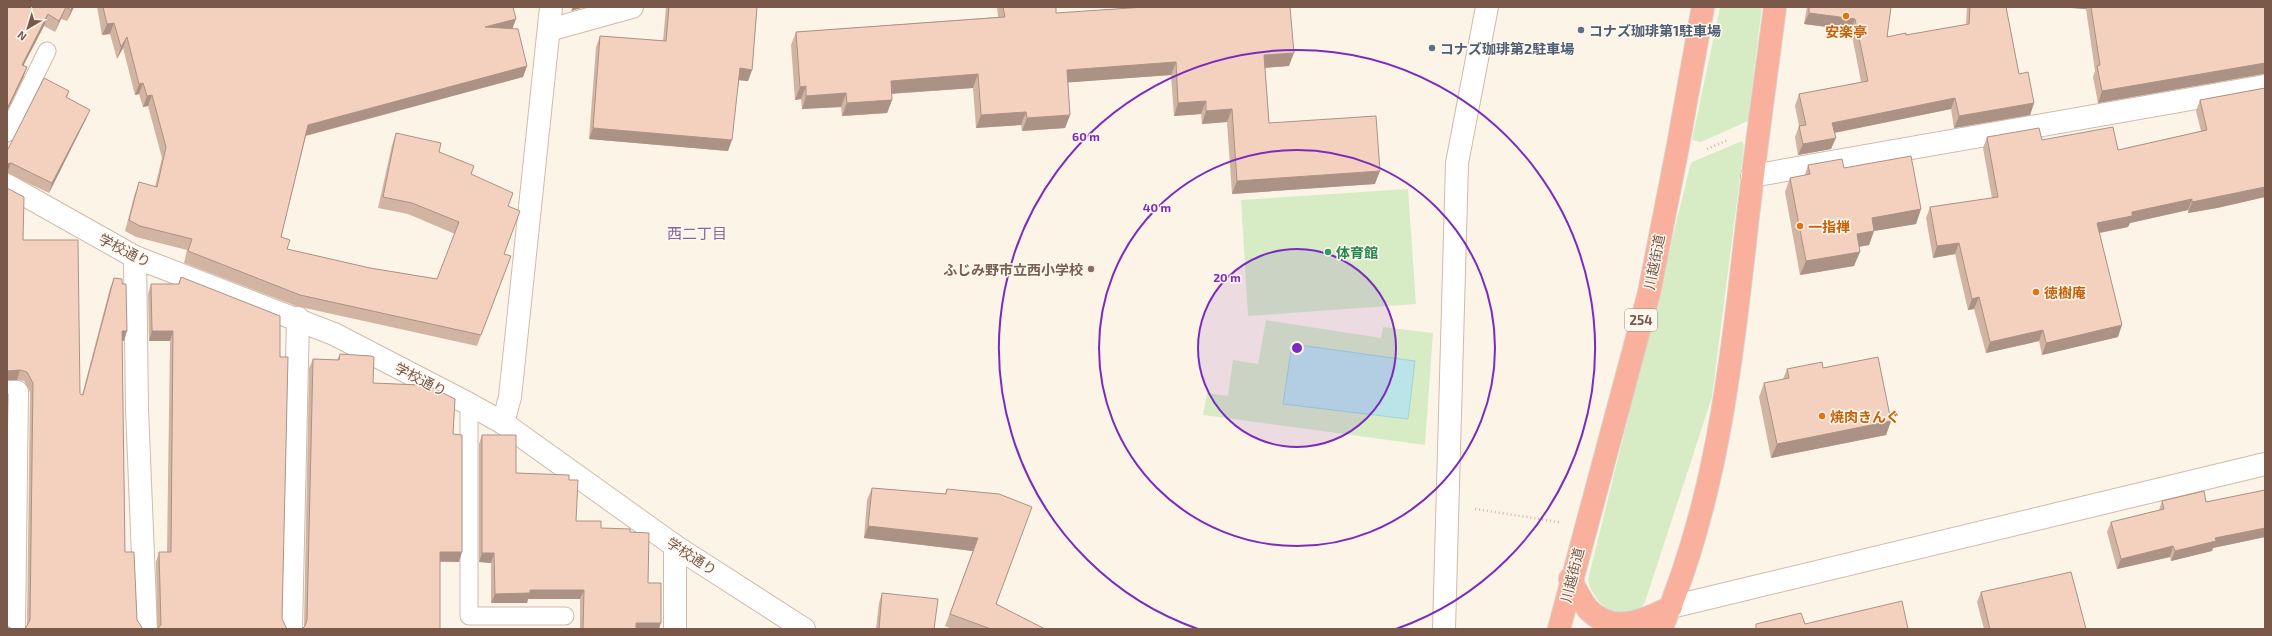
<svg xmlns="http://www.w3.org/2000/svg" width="2272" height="636" font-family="'Exo 2','Noto Sans JP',sans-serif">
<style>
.green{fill:#d7ecc5}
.water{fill:#bbe4e8;stroke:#a0d4da}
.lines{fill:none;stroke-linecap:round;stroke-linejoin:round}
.lane-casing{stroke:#d0baac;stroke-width:19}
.street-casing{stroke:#d0baac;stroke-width:24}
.highway-casing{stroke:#d9d0cc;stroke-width:24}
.path{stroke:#d9b4a1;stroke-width:2.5;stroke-dasharray:1 3;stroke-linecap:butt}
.lane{stroke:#fff;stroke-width:17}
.street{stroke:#fff;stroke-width:22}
.highway{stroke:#f9b09d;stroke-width:22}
.wall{fill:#d2b4a3}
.shaded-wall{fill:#ab9285}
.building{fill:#f4d1be;stroke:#ab9285}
.ring{fill:none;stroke:#7b2cbf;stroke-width:2}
.food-dot{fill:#e8710a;stroke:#fff8ef;stroke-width:1.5}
.service-dot{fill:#5c6f8a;stroke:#fff8ef;stroke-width:1.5}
.leisure-dot{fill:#2e9e5b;stroke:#fff8ef;stroke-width:1.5}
.education-dot{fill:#8d6e63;stroke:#fff8ef;stroke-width:1.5}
.labels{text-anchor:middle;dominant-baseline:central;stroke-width:3;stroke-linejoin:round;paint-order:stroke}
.shield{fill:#fff8ef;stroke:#a1887c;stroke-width:1}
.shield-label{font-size:13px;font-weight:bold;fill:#79584a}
.service-label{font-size:14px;font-weight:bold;fill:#4e5e75;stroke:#fff8ef;text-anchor:start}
.food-label{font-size:14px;font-weight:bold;fill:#c56008;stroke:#fff8ef;text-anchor:start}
.street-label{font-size:14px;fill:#79584a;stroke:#fff8ef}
.leisure-label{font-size:14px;font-weight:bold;fill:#27864d;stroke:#fff8ef;text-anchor:start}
.education-label{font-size:14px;font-weight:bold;fill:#785e54;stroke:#fff8ef;text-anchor:end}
.neighbourhood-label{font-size:15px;fill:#87669c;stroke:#fff8ef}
.centre{fill:#7b2cbf;stroke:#fff8ef;stroke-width:2}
.ring-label{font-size:12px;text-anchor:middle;font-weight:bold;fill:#7b2cbf;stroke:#fff8ef;stroke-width:3;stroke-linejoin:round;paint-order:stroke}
</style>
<rect width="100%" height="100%" fill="#fdf4e8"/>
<g class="green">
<polygon points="1720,7 1762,7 1748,121 1701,142 1692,140"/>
<path d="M1742,141L1744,146L1712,397L1645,602L1638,613C1633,613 1627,616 1622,615C1607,614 1590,594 1588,580L1690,166L1692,162Z"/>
<polygon points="1408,189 1416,304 1248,316 1241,200"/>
<polygon points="1266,320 1381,338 1383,327 1433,333 1425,445 1203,415 1207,393 1228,396 1233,360 1258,364"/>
</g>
<polygon class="water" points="1292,344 1415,361 1408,419 1283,404"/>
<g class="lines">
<defs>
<g id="lane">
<polyline points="7,133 47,51"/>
<polyline points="469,404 469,616 565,616"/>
</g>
<g id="street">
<polyline points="549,30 632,7"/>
<polyline points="1752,176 2265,86"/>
<polyline points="7,185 135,257 334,334 469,404 503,423 675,546 804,629"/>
<polyline points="135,257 137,409 146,629"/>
<polyline points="7,392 17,392 14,629"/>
<polyline points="503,423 510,397 551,7"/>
<polyline points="1671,607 2265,464"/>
<polyline points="291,629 298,318"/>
<polyline points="675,629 675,546"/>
<polyline points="1444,629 1457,163 1487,7"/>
</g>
<g id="highway">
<path d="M1570,579C1576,589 1581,601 1588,609C1612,635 1644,621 1671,607"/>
<polyline points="1559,629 1649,293 1677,151 1703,7"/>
<path d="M1661,629C1718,499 1732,355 1748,216C1756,146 1766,77 1775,7"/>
</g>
</defs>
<use href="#lane" class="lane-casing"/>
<use href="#street" class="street-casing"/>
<use href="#highway" class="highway-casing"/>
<g class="path">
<polyline points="1707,149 1728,140"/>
<polyline points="1475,509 1559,522"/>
</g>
<use href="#lane" class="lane"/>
<use href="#street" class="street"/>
<use href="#highway" class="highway"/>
</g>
<g class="wall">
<polygon points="7,7 74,7 67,21 61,19 55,32 44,26 23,65 27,67 23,78 7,111"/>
<polygon points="97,7 513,7 512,29 527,66 523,77 306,136 281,237 287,249 370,268 437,279 455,234 408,214 378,208 392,145 396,133 439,152 471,175 508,206 504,254 511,256 477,346 296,306 184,263 187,250 136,237 125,231 135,193 139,182 155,187 162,158 148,106 143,107 139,94 135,95 123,48 117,59 110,34 102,35"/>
<polygon points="666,7 757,7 752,70 748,81 739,80 728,151 589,139 596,47 600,36 663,41"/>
<polygon points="997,7 1056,7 1056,13 1289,66 1265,68 1269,123 1375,184 1232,194 1227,122 1202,124 1201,114 1174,116 1171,75 1068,82 1070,115 1065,128 1022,131 1021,125 976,128 973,88 891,94 892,100 887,113 842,116 841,107 802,109 801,99 795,100 791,45 796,32 998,17"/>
<polygon points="1807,7 1891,7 1887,37 1906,35 1966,25 1967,7 2006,7 2019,74 2034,103 2030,115 1954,128 1951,109 1835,133 1831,149 1798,155 1795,137 1799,126 1795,106 1799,94 1861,82 1851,30 1804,24"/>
<polygon points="2058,7 2265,7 2265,74 2263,74 2098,103 2093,77 2095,71 2086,9"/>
<polygon points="2265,88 2265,197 2217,208 2188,213 2188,210 2130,223 2128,227 2100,233 2118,337 2042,355 2039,341 1986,353 1974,309 1968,310 1955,254 1933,258 1926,218 1930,207 1992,198 1983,148 1987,137 2042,140 2118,150 2201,131 2196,111 2200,100"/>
<polygon points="69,91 67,98 86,119 49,193 7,173 7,151"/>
<polygon points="1808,165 1844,168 1921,209 1916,224 1874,231 1869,245 1859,247 1854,266 1800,275 1785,192 1790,178 1805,175"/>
<polygon points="7,188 23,240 80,394 82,395 110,288 114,278 124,341 122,341 125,552 137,620 27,626 30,392 24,381 17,380 7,380"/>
<polygon points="181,277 280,357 282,619 157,629 156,562 159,552 167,552 170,341 149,341 148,294 151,284 178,284"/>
<polygon points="340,354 373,383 419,385 421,382 453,434 459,562 440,562 304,627 309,368 313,359 337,360"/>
<polygon points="1823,368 1891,421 1886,435 1771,458 1759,397 1764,383 1783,379 1787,369"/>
<polygon points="482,435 516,473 569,480 576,521 601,528 630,532 648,583 659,629 580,629 580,599 528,599 527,603 491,603 491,563 479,562 479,444"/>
<polygon points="872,488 945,494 947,489 996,604 1045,629 952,629 945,626 973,551 864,538 867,500"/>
<polygon points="2265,490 2265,537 2213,548 2212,551 2171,561 2170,557 2117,569 2107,532 2111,522 2159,510 2162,501 2206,502"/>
<polygon points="1981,592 2086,629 1984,629 1977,602"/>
<polygon points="882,593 934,629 876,629 879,603"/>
</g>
<g class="shaded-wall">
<polygon points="66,7 61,19 55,32 59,21"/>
<polygon points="72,7 74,7 67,21 71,10"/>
<polygon points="573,7 585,7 571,11"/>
<polygon points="2058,7 2087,7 2086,9"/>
<polygon points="1809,13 1855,19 1851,30 1804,24"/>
<polygon points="48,14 44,26 18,76 22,65"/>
<polygon points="516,19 512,30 485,27"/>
<polygon points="114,23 110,34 102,35 107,24"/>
<polygon points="127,37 123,48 117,59 121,47"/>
<polygon points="1294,53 1289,66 1260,68 1264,55"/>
<polygon points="1176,62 1171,75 1062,83 1067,70"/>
<polygon points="2265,63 2265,74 2263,74 2098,103 2102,91"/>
<polygon points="527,66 523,77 304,136 308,125"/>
<polygon points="27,67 23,78 7,111 7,109"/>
<polygon points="740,68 752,70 748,81 736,80"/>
<polygon points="978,74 973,88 886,94 891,81"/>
<polygon points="143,83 139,94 135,95 139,84"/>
<polygon points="806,86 801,99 795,100 800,87"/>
<polygon points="846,93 841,107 802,109 806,96"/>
<polygon points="152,95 148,106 143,107 147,96"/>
<polygon points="1955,98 1951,109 1828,134 1832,123"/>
<polygon points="892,100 887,113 842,116 847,103"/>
<polygon points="1206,101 1201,114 1174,116 1178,103"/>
<polygon points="2034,103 2030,115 1954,128 1959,116"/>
<polygon points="1232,109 1227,122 1202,124 1206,111"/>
<polygon points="90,110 86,119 49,193 52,183"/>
<polygon points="1026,112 1021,125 976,128 981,115"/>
<polygon points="1070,115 1065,128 1022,131 1027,118"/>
<polygon points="593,128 732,140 728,151 589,139"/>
<polygon points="1836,138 1831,149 1798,155 1803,144"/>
<polygon points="11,163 7,173 7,164"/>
<polygon points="1380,171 1375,184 1232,194 1237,181"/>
<polygon points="2265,187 2265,197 2217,208 2188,213 2192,202"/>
<polygon points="2192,199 2188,210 2130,223 2128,227 2093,234 2097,223 2132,212"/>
<polygon points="1921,209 1916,224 1874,231 1869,245 1851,248 1857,234 1872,218"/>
<polygon points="1959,243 1955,254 1933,258 1937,246"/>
<polygon points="1860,252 1854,266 1800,275 1806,261"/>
<polygon points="1979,297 1974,309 1968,310 1972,299"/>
<polygon points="2122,325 2118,337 2042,355 2046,343"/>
<polygon points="2043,330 2039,341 1986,353 1990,342"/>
<polygon points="122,331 127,331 124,341 119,341"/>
<polygon points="152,331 173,331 170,341 149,341"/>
<polygon points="20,370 17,380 7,380 7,371"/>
<polygon points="1891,421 1886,435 1771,458 1777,444"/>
<polygon points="868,526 978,538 973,551 864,538"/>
<polygon points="2265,528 2265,537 2213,548 2212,551 2171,561 2175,551 2215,538"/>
<polygon points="2173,546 2170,557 2117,569 2121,559"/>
<polygon points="440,552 462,552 459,562 436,561"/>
<polygon points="482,553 494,553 491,563 479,562"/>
<polygon points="530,590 584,590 580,599 528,599 527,603 491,603 495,594"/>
<polygon points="636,623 661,623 659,629 634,629"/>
</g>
<g class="building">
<polygon points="7,7 72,7 71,10 66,7 59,21 48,14 22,65 27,67 7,109"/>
<polygon points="103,7 513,7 516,19 485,27 518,29 527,66 308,125 281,237 290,240 287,249 370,268 437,279 459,222 412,203 383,197 396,133 441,143 439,152 474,166 471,174 513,193 508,206 520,211 504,254 511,256 481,335 300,295 188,251 192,239 140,226 129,220 139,182 157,187 166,147 152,95 147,96 143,83 139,84 127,37 121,47 114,23 107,24"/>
<polygon points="669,7 757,7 752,70 740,68 732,140 593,128 600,36 666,41"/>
<polygon points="1003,7 1056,7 1056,13 1145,7 1290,7 1294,53 1264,55 1269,123 1376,116 1380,171 1237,181 1232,109 1206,111 1206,101 1178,103 1176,62 1067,70 1070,115 1027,118 1026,112 981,115 978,74 891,81 892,100 847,103 846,93 806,96 806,86 800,87 796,32 1005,17"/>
<polygon points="1809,7 1891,7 1887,37 1906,33 1906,35 1969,24 1970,7 2006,7 2019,74 2028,72 2034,103 1959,116 1955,98 1832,123 1836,138 1803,144 1799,126 1806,125 1799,94 1868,81 1855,19 1809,13"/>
<polygon points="2091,7 2265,7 2265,63 2102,91 2097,66 2100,65"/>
<polygon points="44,78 69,91 66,97 90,110 52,183 11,163 7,164 7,151"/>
<polygon points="2265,88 2265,187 2221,196 2192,202 2192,199 2132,212 2132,216 2097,223 2122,325 2046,343 2043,330 1990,342 1979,297 1972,299 1959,243 1937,246 1930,207 1998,197 1987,137 2039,128 2042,140 2113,127 2118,150 2207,130 2200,100"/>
<polygon points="1911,156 1921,209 1872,218 1874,231 1857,234 1860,252 1806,261 1790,178 1810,174 1808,165 1842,159 1844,168"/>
<polygon points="7,188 24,197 23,240 78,240 80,394 83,395 114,278 122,279 122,284 126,284 127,331 122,331 125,552 134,552 137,620 143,629 25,629 30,620 33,383 27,372 20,370 7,371"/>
<polygon points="181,277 280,316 280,357 288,357 282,619 287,629 157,629 161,625 159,552 171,552 173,331 152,331 151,284 179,284"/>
<polygon points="340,354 371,356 374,357 373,383 420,385 421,382 455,399 453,434 462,435 462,552 440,552 440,629 302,629 305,626 307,620 313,359 339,360"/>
<polygon points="1878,357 1891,421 1777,444 1764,383 1789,378 1787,369 1822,362 1823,368"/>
<polygon points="7,394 8,394 7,461"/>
<polygon points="482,435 516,435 516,473 569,475 569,480 578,480 576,521 601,521 601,528 630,529 630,532 649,533 648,583 661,583 661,623 636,623 636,629 583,629 584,590 530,590 530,593 495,594 494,553 482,553"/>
<polygon points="872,488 946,494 947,489 999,494 1032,507 996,604 1045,629 991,629 950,614 978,538 868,526"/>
<polygon points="2265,490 2265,528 2215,538 2216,541 2175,551 2173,546 2121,559 2111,522 2164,509 2162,501 2204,491 2206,502"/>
<polygon points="2071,572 2086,629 1990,629 1981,592"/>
<polygon points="882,593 938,599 934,629 879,629"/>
<polygon points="1902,601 1908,629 1756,629 1756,624 1801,613 1805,624"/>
<polygon points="7,626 12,629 7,629"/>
</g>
<circle cx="1297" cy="348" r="99" fill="#7b2cbf" fill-opacity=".12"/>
<g class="ring">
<circle cx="1297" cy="348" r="99"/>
<circle cx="1297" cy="348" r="198"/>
<path d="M1198 629A298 298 0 1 1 1396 629"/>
</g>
<g class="food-dot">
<circle cx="1846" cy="16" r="4"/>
<circle cx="1800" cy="226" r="4"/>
<circle cx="2036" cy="292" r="4"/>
<circle cx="1822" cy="416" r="4"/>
</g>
<g class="service-dot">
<circle cx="1581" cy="30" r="4"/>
<circle cx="1432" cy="48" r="4"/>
</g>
<circle class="leisure-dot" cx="1328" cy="252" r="4"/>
<circle class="education-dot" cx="1091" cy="269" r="4"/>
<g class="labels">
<rect class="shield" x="1625" y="309" width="32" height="22" rx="3"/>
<g class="shield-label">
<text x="1641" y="320">254</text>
</g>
<g class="service-label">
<text x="1589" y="30">コナズ珈琲第1駐車場</text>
<text x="1440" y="48">コナズ珈琲第2駐車場</text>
</g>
<g class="food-label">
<text x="1846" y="31" text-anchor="middle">安楽亭</text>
<text x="1808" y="226">一指禅</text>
<text x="2044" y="292">徳樹庵</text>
<text x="1830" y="416">焼肉きんぐ</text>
</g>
<g class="street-label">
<text transform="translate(125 250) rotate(27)">学校通り</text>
<text transform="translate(1654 262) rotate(-79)">川越街道</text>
<text transform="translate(421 379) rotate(27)">学校通り</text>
<text transform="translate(692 556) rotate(33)">学校通り</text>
<text transform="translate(1572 575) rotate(-76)">川越街道</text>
</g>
<g class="leisure-label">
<text x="1336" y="252">体育館</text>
</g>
<g class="education-label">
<text x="1083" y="269">ふじみ野市立西小学校</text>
</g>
<g class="neighbourhood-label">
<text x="697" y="233">西二丁目</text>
</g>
</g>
<circle cx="1297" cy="348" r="6" class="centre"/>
<g class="ring-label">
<text x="1086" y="141">60 m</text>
<text x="1157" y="212">40 m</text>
<text x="1227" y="282">20 m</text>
</g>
<rect width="2272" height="636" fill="none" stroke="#79584a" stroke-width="16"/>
<g transform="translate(28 28) rotate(218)" stroke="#fff8ef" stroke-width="3" paint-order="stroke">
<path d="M0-3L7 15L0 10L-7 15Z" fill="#79584a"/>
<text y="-6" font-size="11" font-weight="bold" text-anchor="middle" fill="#79584a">N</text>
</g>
</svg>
